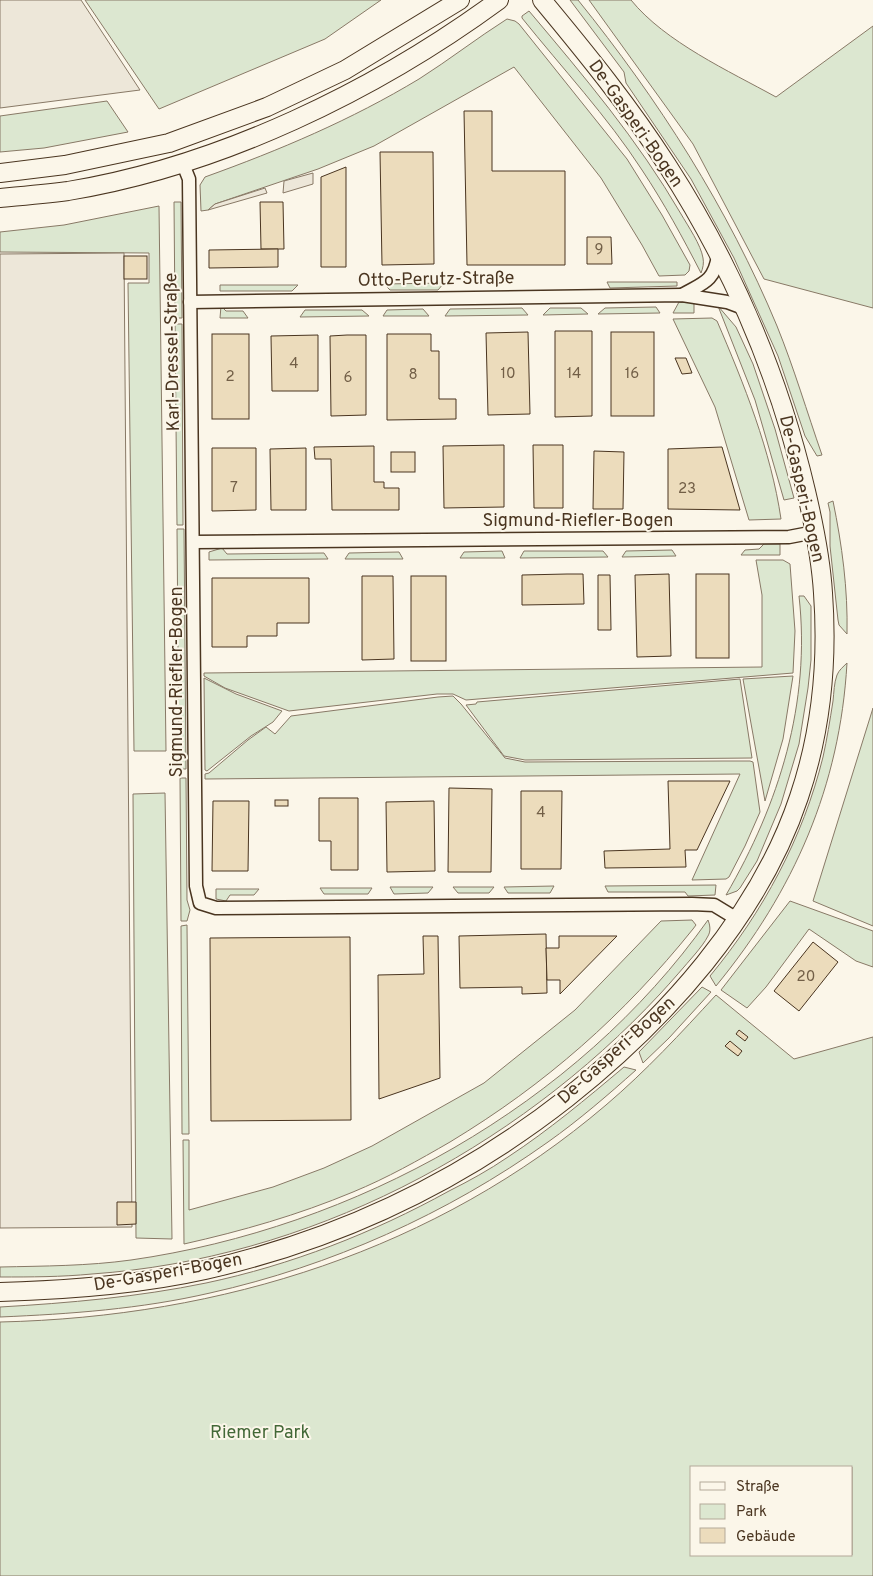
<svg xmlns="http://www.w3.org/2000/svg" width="873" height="1576" font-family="Overpass,sans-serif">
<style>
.green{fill:#dce7d0;stroke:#887966;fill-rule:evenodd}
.parking{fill:#ede7d9;stroke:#887966}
.building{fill:#ecdcbc;stroke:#4a3520}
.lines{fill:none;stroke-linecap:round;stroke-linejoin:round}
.street-casing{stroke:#4a3520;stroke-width:15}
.secondary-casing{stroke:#4a3520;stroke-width:20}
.street{stroke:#fbf6e9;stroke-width:12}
.secondary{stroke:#fbf6e9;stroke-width:18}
.labels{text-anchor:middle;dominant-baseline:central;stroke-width:4;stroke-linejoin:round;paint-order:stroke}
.number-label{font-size:15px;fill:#725f47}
.street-label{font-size:18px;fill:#4a3520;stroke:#fbf6e9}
.park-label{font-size:18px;fill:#436837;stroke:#fbf6e9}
</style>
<rect width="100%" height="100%" fill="#fbf6e9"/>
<g class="green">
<polygon points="85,0 381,0 325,39 159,109"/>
<path d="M570,0H578C658,99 728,208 777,326C794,368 807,412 822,455L817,456L805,436L778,356L734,258L691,179L626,83L624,72Z"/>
<path d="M589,0H631C665,42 729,71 776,97L873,26V308L764,279L693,144Z"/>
<path d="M529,11C583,75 638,140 681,214C688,226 701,245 703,258C704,263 703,268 701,273C683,238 664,203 642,170C607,116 562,68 522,18V16Z"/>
<path d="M507,19L515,21L519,24L627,159L662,215L690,265L689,271L685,275L659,276L642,245L601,178L514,67L374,146L318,169L215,204L208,210L201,211L200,185L205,177C280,150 351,120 419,79C449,60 477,38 507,19Z"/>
<polygon points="107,101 128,132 44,148 0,152 0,116"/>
<polygon points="174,202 181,202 182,318 175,318"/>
<polygon points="159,206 166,751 134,751 128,283 149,283 149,253 0,252 0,232 64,225"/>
<polygon points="607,282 677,282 677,286 610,288"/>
<polygon points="444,283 438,290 390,290 384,284"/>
<polygon points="220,285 298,285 292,291 220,291"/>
<polygon points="679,302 694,302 694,313 673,313"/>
<polygon points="221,306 226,311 243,311 248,318 220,318"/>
<polygon points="718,306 736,327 753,364 775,429 794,498 784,500 755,400"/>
<polygon points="656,307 660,313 598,314 605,308"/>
<polygon points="522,308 528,315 445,316 450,309"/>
<polygon points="550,308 581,308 588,314 543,315"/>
<polygon points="423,309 429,316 383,316 387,310"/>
<polygon points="305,310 362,310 369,316 300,317"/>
<path d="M712,318L717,321C744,384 771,451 781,519L749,520L715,407L673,319Z"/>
<polygon points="175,324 182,324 183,525 177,525"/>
<path d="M833,501C842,545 848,589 847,634L839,625L838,620L830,546V512L828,503Z"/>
<polygon points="177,529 184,529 186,769 179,769"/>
<polygon points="764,544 780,544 780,555 741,555 745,550 759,549"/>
<polygon points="222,548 227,554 324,553 328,559 209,560 209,552"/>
<polygon points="672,550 676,556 622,557 626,551"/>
<polygon points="502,551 505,558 460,558 464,552"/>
<polygon points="524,551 603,551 608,557 520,558"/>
<polygon points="399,552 403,559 345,559 349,553"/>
<polygon points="756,560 783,560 790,564 795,631 793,673 466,700 453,694 437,694 289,711 225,688 204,676 204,673 762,667 762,595"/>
<path d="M799,596H804L811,606V660L808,688L799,744L781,804L757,861L740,888L737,891L726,895C779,804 811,703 799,596Z"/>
<path d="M847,663C840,786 794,891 716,986L710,976C763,912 803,838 823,757C827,739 830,720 833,701C834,692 834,683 837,675C839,670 843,667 847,663Z"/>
<polygon points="793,676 783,739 765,801 743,679"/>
<polygon points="204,678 236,694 282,711 273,722 251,736 207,771 205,770"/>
<polygon points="740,679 752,758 525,760 504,756 466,705 476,704 477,702"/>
<polygon points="453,696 461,704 505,758 525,762 723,761 750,761 753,762 760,812 745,846 729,877 726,879 692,880 740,774 205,779 205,774 209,773 248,740 266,727 275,734 291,716 438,697"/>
<polygon points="873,708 873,926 813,901"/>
<polygon points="180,778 186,778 187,900 190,910 187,921 181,921"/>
<polygon points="165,793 172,1239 136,1238 133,794"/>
<polygon points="716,885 715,895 688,896 685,892 608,892 605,886"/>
<polygon points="554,886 550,893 508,893 504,887"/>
<polygon points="390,887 433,887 428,893 394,894"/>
<polygon points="453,887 494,887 489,893 458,893"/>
<polygon points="320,888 372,888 368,894 324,894"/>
<polygon points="216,889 259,889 254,895 230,895 226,901 216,899"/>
<polygon points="790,901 873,931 873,967 856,961 809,929 766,987 747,1008 721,990"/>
<path d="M692,920L696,925L693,929C624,1015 546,1084 450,1142C419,1160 387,1178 353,1192C298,1215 242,1231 184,1244L183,1140H189V1210L273,1187L324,1168L372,1146L484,1083L575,1010L661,921Z"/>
<path d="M708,920C710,925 711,931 708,936C705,942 700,948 696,953C684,967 672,981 660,994C514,1151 307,1259 92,1274C61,1277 31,1277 0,1277V1267C44,1266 88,1266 131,1260C355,1228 576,1106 708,920Z"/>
<polygon points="187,925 189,1134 182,1134 181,926"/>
<polygon points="702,987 711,992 669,1038 643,1063 639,1052"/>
<path d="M716,995L794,1059L873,1037V1576H0V1322C222,1317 436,1250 606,1105C646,1071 681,1033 716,995ZM692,1467H852V1555H692Z"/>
<path d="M624,1067L636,1070C608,1095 579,1120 548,1142C447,1214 331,1266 210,1293C141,1309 70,1314 0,1317V1307C69,1303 138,1297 206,1283C291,1265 373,1233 449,1191C469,1181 489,1170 508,1157C549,1130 586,1099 624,1067Z"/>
</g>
<g class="parking">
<polygon points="0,0 81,0 140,90 0,108"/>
<polygon points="313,173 313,184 283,193 284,181"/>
<polygon points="265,188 267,193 208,210 215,204"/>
<polygon points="124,253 132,1227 0,1228 0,254"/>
</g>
<g class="building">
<polygon points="464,111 492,111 492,171 565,171 565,265 467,265"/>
<polygon points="380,152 433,152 434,264 382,265"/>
<polygon points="346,167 346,267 321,267 321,177"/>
<polygon points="260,202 283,202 284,249 261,249"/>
<polygon points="587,237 611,237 612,264 587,264"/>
<polygon points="278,249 278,267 209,268 209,250"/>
<rect x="124" y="256" width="23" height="23"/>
<polygon points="555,331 592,331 592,416 555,417"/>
<polygon points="528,332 530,414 488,415 486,333"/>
<rect x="611" y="332" width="43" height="84"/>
<rect x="212" y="334" width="37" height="85"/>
<polygon points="387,334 431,334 431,351 439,351 439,399 456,399 456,419 387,420"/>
<polygon points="318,335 318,391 272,391 271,336"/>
<polygon points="347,335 366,335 366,415 331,416 330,336"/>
<polygon points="675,358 686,358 692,373 682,374"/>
<polygon points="504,445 504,507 444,508 443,446"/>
<polygon points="533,445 563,445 563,508 534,508"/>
<polygon points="374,446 374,482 384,482 384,488 399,488 399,510 332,510 331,459 315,459 314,447"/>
<polygon points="722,447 740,510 668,509 668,449"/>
<polygon points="212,448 256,448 256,510 212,511"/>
<polygon points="306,448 306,510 271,510 270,449"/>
<polygon points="594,451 624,452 623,509 593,509"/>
<rect x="391" y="452" width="24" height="20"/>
<polygon points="567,574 583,574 584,604 522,605 522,575"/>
<polygon points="669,574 671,656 637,657 635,575"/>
<rect x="696" y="574" width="33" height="84"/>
<polygon points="598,575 610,575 611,630 598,630"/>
<polygon points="362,576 393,576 394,659 362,660"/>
<rect x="411" y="576" width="35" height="85"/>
<polygon points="212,578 309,578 309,623 277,623 277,636 247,636 247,647 212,647"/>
<polygon points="668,781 730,781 697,850 685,850 686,867 605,868 604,851 670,849"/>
<polygon points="449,788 492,789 491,872 448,872"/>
<polygon points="521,791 562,791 561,869 521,869"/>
<polygon points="319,798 358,798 358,870 331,870 331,841 319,841"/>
<rect x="275" y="800" width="13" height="6"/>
<polygon points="213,801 249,801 248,871 212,871"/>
<polygon points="434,801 435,871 387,872 386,802"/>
<polygon points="546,934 547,993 522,994 522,987 460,988 459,936"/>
<polygon points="423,936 438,936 440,1078 379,1099 378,975 424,974"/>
<polygon points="559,936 617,936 560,994 560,980 547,980 546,948 559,948"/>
<polygon points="350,937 351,1120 211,1121 210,938"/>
<polygon points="813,942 838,962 799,1011 774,991"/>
<polygon points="739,1030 748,1037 745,1041 736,1034"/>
<polygon points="730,1041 742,1051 738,1056 725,1046"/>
<polygon points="117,1202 136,1202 136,1224 117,1225"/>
</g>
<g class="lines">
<defs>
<g id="street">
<polyline points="183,164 189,179 196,886 200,903 216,908 692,904 714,905 737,919"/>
<path d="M682,295C703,283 714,282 718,256"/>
<polyline points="190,302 682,295 727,302 743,308"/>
<polyline points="194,542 789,537 815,532"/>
</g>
<g id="secondary">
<polyline points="0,173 65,165 169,143 267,107 345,70 460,0"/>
<path d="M0,198C22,196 45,194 68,191C220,166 375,91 499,0"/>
<path d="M0,1292C69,1290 138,1285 205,1270C337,1240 460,1182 567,1098C664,1021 759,917 799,797C821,732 828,662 823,593C821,559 814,525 806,491C779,376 731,264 667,165C630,107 586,53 542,0"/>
</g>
</defs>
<use href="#street" class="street-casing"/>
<use href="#secondary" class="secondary-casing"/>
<use href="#street" class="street"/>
<use href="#secondary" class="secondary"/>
</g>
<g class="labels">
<g class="number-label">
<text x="599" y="250">9</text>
<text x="294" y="364">4</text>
<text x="508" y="374">10</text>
<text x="574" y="374">14</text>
<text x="632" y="374">16</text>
<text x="413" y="375">8</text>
<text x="230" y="377">2</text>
<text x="348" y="378">6</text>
<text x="234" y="488">7</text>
<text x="687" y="489">23</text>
<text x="541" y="813">4</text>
<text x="806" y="977">20</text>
</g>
<g class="street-label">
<text transform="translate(635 124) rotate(55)">De-Gasperi-Bogen</text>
<text transform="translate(436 280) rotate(-1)">Otto-Perutz-Straße</text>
<text transform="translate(173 352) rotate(-91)">Karl-Dressel-Straße</text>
<text transform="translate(801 489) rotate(77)">De-Gasperi-Bogen</text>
<text x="578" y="521">Sigmund-Riefler-Bogen</text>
<text transform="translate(177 682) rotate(-90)">Sigmund-Riefler-Bogen</text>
<text transform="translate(617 1051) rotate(-42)">De-Gasperi-Bogen</text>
<text transform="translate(168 1273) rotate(-10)">De-Gasperi-Bogen</text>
</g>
<g class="park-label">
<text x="260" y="1433">Riemer Park</text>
</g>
</g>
<rect x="690" y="1466" width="162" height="90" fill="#fbf6e9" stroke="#b4a999"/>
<rect x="700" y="1482" width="25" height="8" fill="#fbf6e9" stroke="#b4a999"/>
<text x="736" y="1491" font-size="15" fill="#4a3520">Straße</text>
<rect x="700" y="1504" width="25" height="15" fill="#dce7d0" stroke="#b4a999"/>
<text x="736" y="1516" font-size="15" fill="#4a3520">Park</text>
<rect x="700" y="1528" width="25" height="15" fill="#ecdcbc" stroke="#b4a999"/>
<text x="736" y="1541" font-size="15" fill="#4a3520">Gebäude</text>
</svg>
